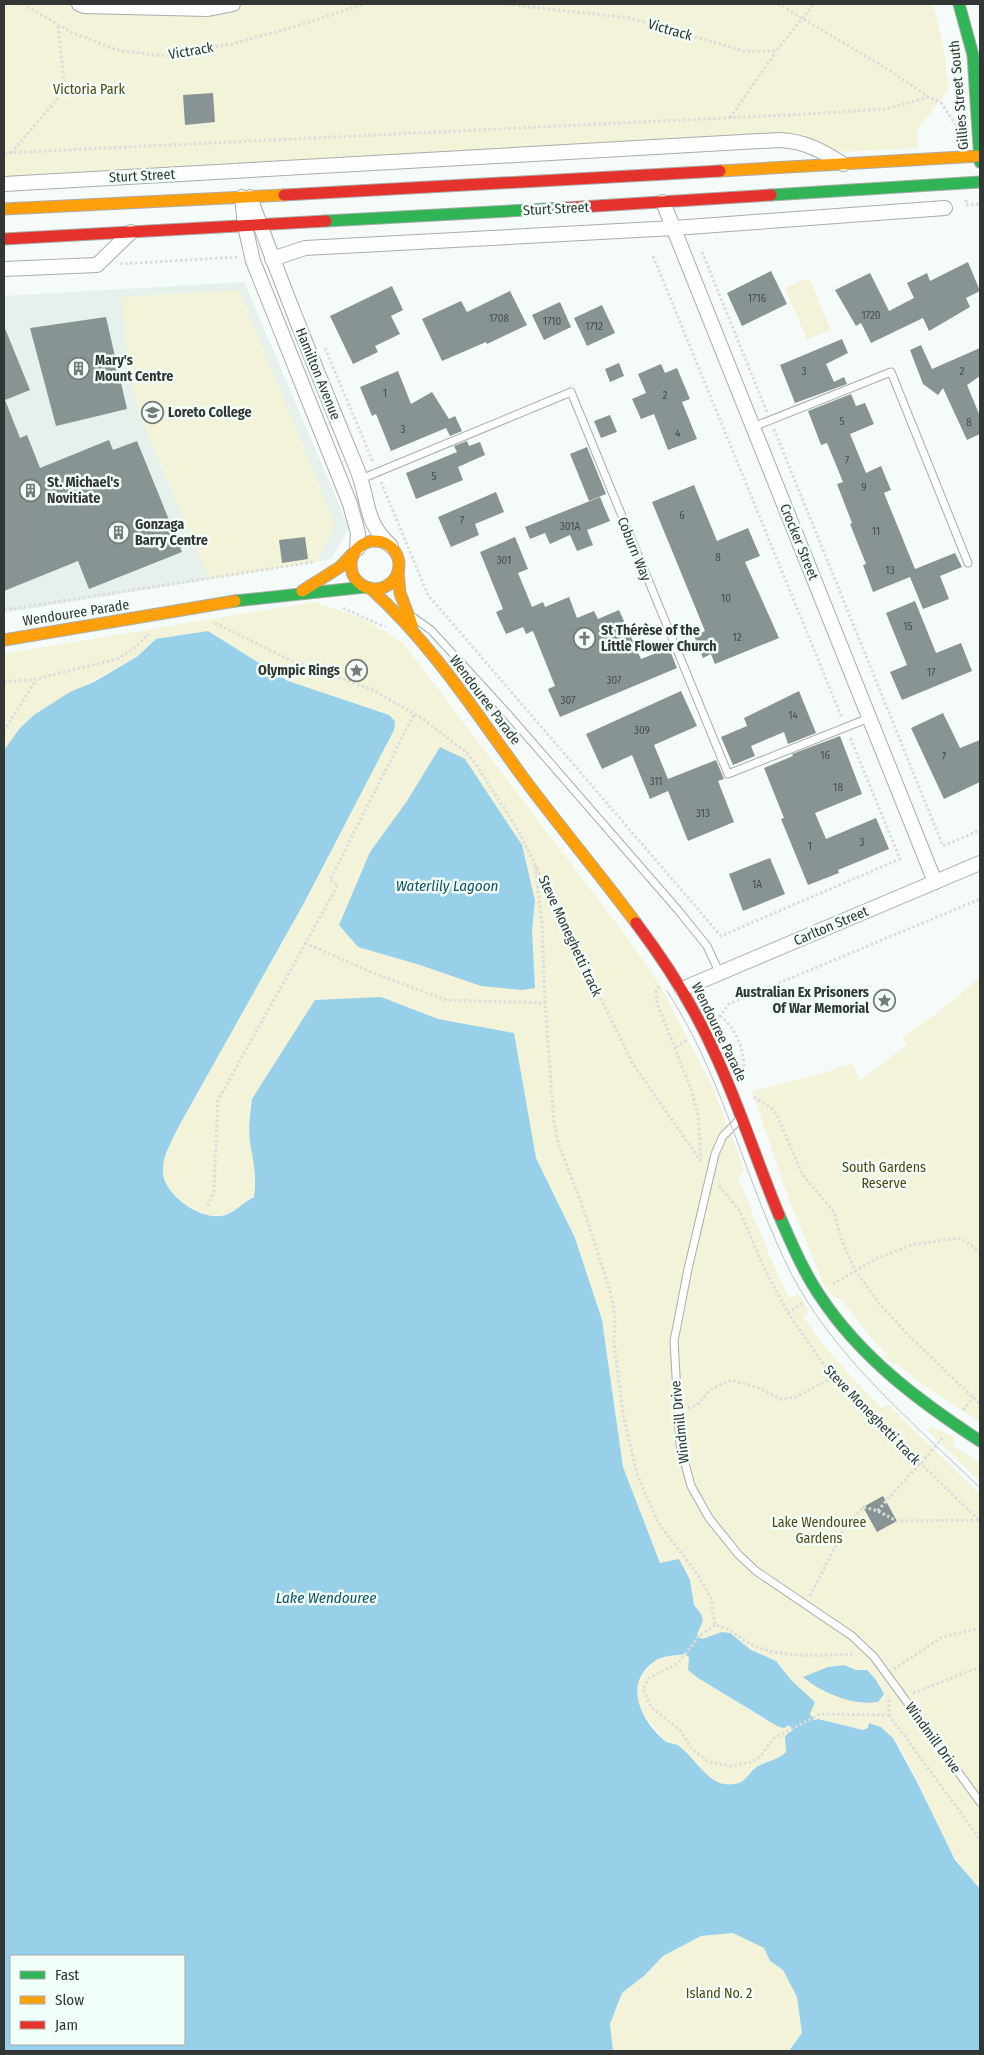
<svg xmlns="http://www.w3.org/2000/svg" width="984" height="2055" font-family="'Fira Sans Condensed',sans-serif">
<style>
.built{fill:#e5f1ea}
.green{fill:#f3f3d9;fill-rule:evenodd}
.water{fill:#97d0e8;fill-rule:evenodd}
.building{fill:#879493}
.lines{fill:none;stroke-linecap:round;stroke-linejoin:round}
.lane-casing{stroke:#a9adab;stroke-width:9}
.street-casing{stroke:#a9adab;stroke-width:16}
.fast-casing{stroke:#a9adab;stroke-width:13}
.slow-casing{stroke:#a9adab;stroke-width:13}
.jam-casing{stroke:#a9adab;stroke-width:13}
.path{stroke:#dbdcdb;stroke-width:3;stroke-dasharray:2.5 2.5;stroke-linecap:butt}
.lane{stroke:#fefefe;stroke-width:7}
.street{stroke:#fefefe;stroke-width:14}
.fast{stroke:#30b455;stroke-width:11}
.slow{stroke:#ff9f0a;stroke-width:11}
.jam{stroke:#e5322d;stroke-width:11}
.tram{stroke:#c0c1c1;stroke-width:1}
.labels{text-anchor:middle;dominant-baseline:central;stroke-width:5;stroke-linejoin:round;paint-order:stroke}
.number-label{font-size:11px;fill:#474e4c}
.street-label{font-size:14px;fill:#323634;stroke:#f2fef8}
.park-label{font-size:14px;fill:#504912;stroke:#f2fef8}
.poi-label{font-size:14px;font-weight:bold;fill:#323634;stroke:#f2fef8;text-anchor:start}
.water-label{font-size:15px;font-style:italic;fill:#0d5068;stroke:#f2fef8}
</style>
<rect width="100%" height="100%" fill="#f5fbf8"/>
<polygon class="built" points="244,282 349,528 331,559 4,613 4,296"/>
<g class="green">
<polygon points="4,4 933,4 944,49 949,89 917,130 918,148 839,152 815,139 791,133 4,179"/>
<polygon points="809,278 831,330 807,340 785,288"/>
<polygon points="239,290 335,525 317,562 209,579 143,423 129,378 121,297"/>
<path d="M315,602L364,619L403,643L626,936L660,985L713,1088L744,1169L741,1175L738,1177L770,1257L789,1298L798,1294L800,1296L809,1311L803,1317C827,1350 853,1380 881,1408L887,1404L980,1494V1889C933,1842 927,1778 887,1731L881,1727L870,1723L868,1728L863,1730L818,1719L814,1720L792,1681L776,1661L751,1650L730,1633L722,1632L702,1639L697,1634L701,1614L694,1605L690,1580L660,1563L623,1467L602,1320L575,1238L536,1158L514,1033L438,1019L381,997L275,1064L252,1099L249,1116L250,1141L256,1180L254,1196C245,1201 237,1209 229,1213C206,1224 166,1198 163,1174C161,1157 173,1139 180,1124L304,903L395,721L389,715L288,681L208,631L156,639L138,656L53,703L4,750V654ZM407,801L535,901L532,931L535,988L420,965L358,947L339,924L370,852ZM844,1665L856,1670L864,1704L833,1694Z"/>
<polygon points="980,977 980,1422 923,1385 896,1363 893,1364 885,1358 887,1354 872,1339 841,1299 833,1297 824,1285 789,1200 752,1091 824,1073 852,1063 860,1080 907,1045 903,1037 936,1014"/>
<polygon points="932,1427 954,1437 953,1446 980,1463 980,1481 927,1430"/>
<polygon points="684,1654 689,1657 698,1678 766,1720 789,1725 793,1730 786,1752 777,1760 765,1763 754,1769 741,1783 726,1785 714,1782 678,1745 666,1742 639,1709 637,1685 643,1673 655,1661 669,1655"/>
<polygon points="733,1933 764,1948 770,1961 783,1970 797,1997 802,2033 789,2051 613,2051 610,2024 622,1993 645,1975 663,1956 700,1936"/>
</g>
<g class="water">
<path d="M208,631L288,681L389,715L395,721L394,730L304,903L180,1124C173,1139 161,1157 163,1174C166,1198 206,1224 228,1214C237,1210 245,1201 254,1197C257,1177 253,1161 250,1142C248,1128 250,1113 252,1099L315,1000L381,997L438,1019L514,1033L536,1158L575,1238L602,1320L623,1467L660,1563L679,1559L690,1580L694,1605L701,1614L703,1621L697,1634L702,1639L722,1632L730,1633L751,1650L776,1661L792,1681L815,1702L810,1714L814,1720L818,1719L863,1730L868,1728L869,1723L881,1727L893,1738L916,1780L955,1860L980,1889V2051H789L802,2033L797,1997L783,1970L770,1961L764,1948L733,1933L701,1936L663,1956L645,1975L622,1993L610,2024L613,2051H4V750L20,728L34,715L70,692L94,682L138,656L156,639ZM684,1654L689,1657L688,1670L698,1678L777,1726L784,1728L789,1725L793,1730L785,1736L786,1752C775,1762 763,1761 753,1770C749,1774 745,1781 739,1783C735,1784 729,1785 724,1784C707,1782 693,1756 679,1746C675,1743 669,1744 665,1741C641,1721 622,1683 655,1661C664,1655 674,1656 684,1654ZM11,1956H184V2044H11Z"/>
<polygon points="440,747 465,759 522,845 535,901 532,931 535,988 522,990 481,986 420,965 358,947 339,925 370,852 407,801"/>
<path d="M844,1665L856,1670H867L876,1680L884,1694L878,1702C853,1706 822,1693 803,1677L828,1667Z"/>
</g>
<g class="building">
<polygon points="213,93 215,122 185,125 183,95"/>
<polygon points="968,262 980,291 966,298 970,307 929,331 923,318 871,343 861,323 856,326 835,290 870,273 889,311 914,298 907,283 927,273 930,281"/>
<polygon points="771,271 787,304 742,326 727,293"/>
<polygon points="392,286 403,310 391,316 400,334 375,346 378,352 353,364 330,316"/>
<polygon points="510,291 527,325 487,344 486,342 442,361 422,319 461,301 467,312"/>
<polygon points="560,302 571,327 544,340 532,315"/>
<polygon points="602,305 615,333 587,346 574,318"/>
<polygon points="106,317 127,409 56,426 30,328"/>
<polygon points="4,326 30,390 5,400 20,438 27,435 40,468 109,440 113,450 137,441 182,552 89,589 78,561 4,591"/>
<polygon points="842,339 848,353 826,364 834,382 844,377 847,384 795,403 780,365"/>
<polygon points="921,345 932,369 980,348 980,376 967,385 980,416 980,434 967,440 943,388 938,395 923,384 910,350"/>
<polygon points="619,363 624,376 610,382 605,369"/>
<polygon points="661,364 665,373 677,368 690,399 682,402 697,439 668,450 654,414 641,419 632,399 646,393 638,374"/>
<polygon points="398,371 411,404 432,392 449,419 455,416 462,431 450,436 446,428 391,451 376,414 372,416 360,387"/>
<polygon points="851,394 856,406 865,403 874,424 850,434 866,473 881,466 891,490 884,493 915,569 955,553 962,567 940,576 949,599 923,609 910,577 873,592 863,565 866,564 850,524 852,523 837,484 843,482 827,443 821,445 808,411"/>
<polygon points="610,415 617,432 601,438 594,421"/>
<polygon points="467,441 469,446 480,442 485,455 458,467 463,480 416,499 406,473 457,452 454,446"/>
<polygon points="587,447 606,494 589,501 570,454"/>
<polygon points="694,485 717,541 748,528 760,556 745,562 779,638 715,664 711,654 703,658 694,636 705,631 652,502"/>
<polygon points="496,492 504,512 475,524 479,535 451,547 438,517"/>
<polygon points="600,497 610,521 587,530 593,545 577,551 570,535 550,544 545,533 530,539 525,527"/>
<polygon points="305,537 308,559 282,563 279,540"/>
<polygon points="515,537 528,569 518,573 532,607 543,602 545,607 569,597 577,618 594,611 598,619 619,610 641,659 669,648 677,668 560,717 548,689 555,686 533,631 526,634 523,627 506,634 496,612 503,609 480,552"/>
<polygon points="915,601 936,653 961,643 972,671 902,700 890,672 907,665 886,613"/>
<polygon points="681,691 697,726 654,745 668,779 716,760 724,779 718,781 734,822 688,841 668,791 650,799 632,755 602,769 586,734"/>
<polygon points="799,691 816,733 788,744 784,732 751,746 755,756 733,765 721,737 747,726 744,718"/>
<polygon points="943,713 960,748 980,740 980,782 944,799 911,728"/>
<polygon points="840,736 862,794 815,813 826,839 876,818 889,849 838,870 839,873 808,885 781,819 784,818 764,768 793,756 792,754"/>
<polygon points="770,858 785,894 743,911 729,874"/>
<polygon points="883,1496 897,1521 877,1532 863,1507"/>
</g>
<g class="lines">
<defs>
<g id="lane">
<polyline points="753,427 891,372 968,563"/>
<polyline points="361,479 571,392 728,774 869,718"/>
<polyline points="414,618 431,630 506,712 678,910 707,946 720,974"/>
<polyline points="740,1119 723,1136 715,1154 688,1269 674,1341 680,1445 691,1486 709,1518 738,1554 756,1571 852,1636 874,1657 980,1802"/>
</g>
<g id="street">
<polyline points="79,4 84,6 208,9 233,4"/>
<path d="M4,184L779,140C805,141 822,151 843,164"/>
<polyline points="242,197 245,226 253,261 350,504 358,533 357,549"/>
<path d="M250,197C283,289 320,379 357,469C370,501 363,521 391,546"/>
<polyline points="663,202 935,882"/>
<polyline points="272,259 305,248 674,228 945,208"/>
<polyline points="4,269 97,265 131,232"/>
<polyline points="682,989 980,863"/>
</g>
<g id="fast">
<polyline points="959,4 973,55 980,162"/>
<polyline points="771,195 980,182"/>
<polyline points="326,221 564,208"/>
<polyline points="235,601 365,587"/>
<path d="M779,1215C791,1242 803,1271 820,1296C861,1358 919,1401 980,1441"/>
</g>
<g id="slow">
<polyline points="720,171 980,156"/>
<polyline points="4,209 284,195"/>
<circle cx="375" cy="565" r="24"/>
<polyline points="398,572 400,593 412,625"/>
<path d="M370,588C431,643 474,710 522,776C559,826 599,873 636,923"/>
<polyline points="302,591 340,567 355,551"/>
<polyline points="4,640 235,601"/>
</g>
<g id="jam">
<polyline points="284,195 720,171"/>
<polyline points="564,208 771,195"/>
<polyline points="4,239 326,221"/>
<path d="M636,923C667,964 695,1008 716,1056C740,1108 757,1162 779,1215"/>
</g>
</defs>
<use href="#lane" class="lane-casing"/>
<use href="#street" class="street-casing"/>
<use href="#fast" class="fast-casing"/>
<use href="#slow" class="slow-casing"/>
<use href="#jam" class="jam-casing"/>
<g class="path">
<polyline points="23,4 71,32 117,50 161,56 232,44 297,26 364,4"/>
<polyline points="503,4 630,18 744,51 776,51 814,4"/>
<polyline points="778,4 884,67 929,97 941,103 960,131"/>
<polyline points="730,118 776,52"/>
<polyline points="4,153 807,114 886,109 929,97"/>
<polyline points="11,153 65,90 58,25"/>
<polyline points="966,200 966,205 980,204"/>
<polyline points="702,252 767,412"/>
<polyline points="653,256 842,718"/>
<polyline points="120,264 238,257"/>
<polyline points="325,348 373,462"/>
<polyline points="774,429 943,846 980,830"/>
<polyline points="381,482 428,595 721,936 900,859 850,737"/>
<polyline points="343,608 385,627"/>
<polyline points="4,610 314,562"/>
<polyline points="215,623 290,660 373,690 423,719 467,753 477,766 518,830 633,1064 702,1163"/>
<polyline points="4,682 36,679 117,659 132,650 149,634"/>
<polyline points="4,731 36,680"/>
<path d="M535,866L542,924L545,1003L554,1122L558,1143L584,1210L610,1291L615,1317L614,1342L623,1414L637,1474L657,1521L698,1575L711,1598L715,1625C731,1627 740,1640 755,1646C785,1659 823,1655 855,1654"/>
<polyline points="305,943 376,974 446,1000 545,1003"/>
<polyline points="659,986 656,992 657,1003 691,1089 698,1116 701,1159"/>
<path d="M720,1016C737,1029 745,1051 744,1073"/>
<polyline points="719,1017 729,1004 980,899"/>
<polyline points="676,1047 687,1040"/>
<polyline points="754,1097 771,1108 778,1117 802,1174 834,1212 842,1241 855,1270 878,1302 909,1336 980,1404"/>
<polyline points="719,1186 740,1211 763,1266 788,1313 821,1361 864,1409 980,1521"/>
<polyline points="208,1206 214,1190 218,1100 338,885 330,880 414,714"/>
<polyline points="833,1284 876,1259 911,1245 958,1238 967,1242 980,1253"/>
<polyline points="788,1313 804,1302"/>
<polyline points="688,1408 697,1405 711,1389 731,1380 759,1388 781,1399 796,1397 833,1377"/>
<polyline points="963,1410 974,1397"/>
<path d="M878,1511C898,1485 923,1463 943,1437"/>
<polyline points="810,1596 843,1531 863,1507 878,1511 897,1521 979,1520"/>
<polyline points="715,1625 699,1636 678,1663 649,1678 643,1689 651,1707 680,1730 692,1749 709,1762 731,1766 752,1762 760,1757 773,1739 820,1714 889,1715 889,1697"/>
<polyline points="894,1669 942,1637 980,1628"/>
<polyline points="913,1693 980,1667"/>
<polyline points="889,1715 980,1839"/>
</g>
<use href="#lane" class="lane"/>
<use href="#street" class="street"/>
<use href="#fast" class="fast"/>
<use href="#slow" class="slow"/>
<use href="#jam" class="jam"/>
<path class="tram" d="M667,991C725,1079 745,1184 793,1277C837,1360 914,1423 980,1488"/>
</g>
<defs>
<symbol id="building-ring" viewBox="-11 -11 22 22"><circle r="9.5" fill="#f2fef8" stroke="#767b79" stroke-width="1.5"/><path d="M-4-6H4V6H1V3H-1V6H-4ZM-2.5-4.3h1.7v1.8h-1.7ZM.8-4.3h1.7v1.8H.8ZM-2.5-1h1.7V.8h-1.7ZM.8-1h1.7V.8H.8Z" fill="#767b79"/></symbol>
<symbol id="school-ring" viewBox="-11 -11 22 22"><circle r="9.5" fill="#f2fef8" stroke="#767b79" stroke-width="1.5"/><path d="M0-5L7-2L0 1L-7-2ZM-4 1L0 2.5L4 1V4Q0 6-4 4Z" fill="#767b79"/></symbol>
<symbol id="church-ring" viewBox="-11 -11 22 22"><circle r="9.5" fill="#f2fef8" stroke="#767b79" stroke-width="1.5"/><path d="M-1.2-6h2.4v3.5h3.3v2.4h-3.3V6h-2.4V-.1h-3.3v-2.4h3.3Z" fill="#767b79"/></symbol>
<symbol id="sight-ring" viewBox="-11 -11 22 22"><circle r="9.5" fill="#f2fef8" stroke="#767b79" stroke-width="1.5"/><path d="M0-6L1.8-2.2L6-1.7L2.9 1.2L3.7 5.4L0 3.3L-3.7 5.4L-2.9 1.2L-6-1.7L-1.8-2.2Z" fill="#767b79"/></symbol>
</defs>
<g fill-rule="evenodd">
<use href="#building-ring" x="66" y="356" width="25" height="25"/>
<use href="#school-ring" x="140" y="400" width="25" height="25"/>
<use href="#building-ring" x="18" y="478" width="25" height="25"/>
<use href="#building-ring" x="106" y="520" width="25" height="25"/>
<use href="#church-ring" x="572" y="626" width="25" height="25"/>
<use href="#sight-ring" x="344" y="658" width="25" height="25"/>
<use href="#sight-ring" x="872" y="988" width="25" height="25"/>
</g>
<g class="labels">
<g class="number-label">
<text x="757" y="298">1716</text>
<text x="871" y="315">1720</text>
<text x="499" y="318">1708</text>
<text x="552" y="321">1710</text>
<text x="594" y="326">1712</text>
<text x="804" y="371">3</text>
<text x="962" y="371">2</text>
<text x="385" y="393">1</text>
<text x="665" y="395">2</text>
<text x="842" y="421">5</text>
<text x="969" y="422">8</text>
<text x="403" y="429">3</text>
<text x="678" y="433">4</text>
<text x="847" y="460">7</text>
<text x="434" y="476">5</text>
<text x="864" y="487">9</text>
<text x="682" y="515">6</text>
<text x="462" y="520">7</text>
<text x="570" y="526">301A</text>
<text x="876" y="531">11</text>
<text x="718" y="557">8</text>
<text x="504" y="560">301</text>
<text x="890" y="570">13</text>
<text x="726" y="598">10</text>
<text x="908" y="626">15</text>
<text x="737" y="637">12</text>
<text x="931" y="672">17</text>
<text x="614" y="680">307</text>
<text x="568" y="700">307</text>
<text x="793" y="715">14</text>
<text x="642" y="730">309</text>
<text x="825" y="755">16</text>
<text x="944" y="756">7</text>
<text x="656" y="781">311</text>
<text x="838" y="787">18</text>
<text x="703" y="813">313</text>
<text x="862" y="842">3</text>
<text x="810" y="846">1</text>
<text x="757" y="884">1A</text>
</g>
<g class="street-label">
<text transform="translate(670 30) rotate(16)">Victrack</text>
<text transform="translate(191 51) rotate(-10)">Victrack</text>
<text transform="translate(959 95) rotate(-95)">Gillies Street South</text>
<text transform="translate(142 176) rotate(-3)">Sturt Street</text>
<text transform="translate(556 209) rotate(-3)">Sturt Street</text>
<text transform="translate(318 374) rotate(68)">Hamilton Avenue</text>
<text transform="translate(799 542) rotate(68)">Crocker Street</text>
<text transform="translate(634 549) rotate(68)">Coburn Way</text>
<text transform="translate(76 613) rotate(-9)">Wendouree Parade</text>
<text transform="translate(485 700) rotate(53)">Wendouree Parade</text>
<text transform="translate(831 926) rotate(-23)">Carlton Street</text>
<text transform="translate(570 936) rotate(65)">Steve Moneghetti track</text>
<text transform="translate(719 1032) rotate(64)">Wendouree Parade</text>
<text transform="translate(872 1415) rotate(46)">Steve Moneghetti track</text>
<text transform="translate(680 1422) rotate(-96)">Windmill Drive</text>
<text transform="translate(933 1738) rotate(54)">Windmill Drive</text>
</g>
<g class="park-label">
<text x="89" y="89">Victoria Park</text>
<text x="884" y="1167">South Gardens<tspan x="884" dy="16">Reserve</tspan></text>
<text x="819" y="1522">Lake Wendouree<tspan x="819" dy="16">Gardens</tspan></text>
<text x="719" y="1993">Island No. 2</text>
</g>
<g class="poi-label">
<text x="95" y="360">Mary's<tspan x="95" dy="16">Mount Centre</tspan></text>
<text x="168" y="412">Loreto College</text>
<text x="47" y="482">St. Michael's<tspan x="47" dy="16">Novitiate</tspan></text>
<text x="135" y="524">Gonzaga<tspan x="135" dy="16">Barry Centre</tspan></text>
<text x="601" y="630">St Thérèse of the<tspan x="601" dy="16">Little Flower Church</tspan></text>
<text x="340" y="670" text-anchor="end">Olympic Rings</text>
<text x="869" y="992" text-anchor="end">Australian Ex Prisoners<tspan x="869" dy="16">Of War Memorial</tspan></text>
</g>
<g class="water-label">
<text x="447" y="886">Waterlily Lagoon</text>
<text x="326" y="1598">Lake Wendouree</text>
</g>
</g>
<rect width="984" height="2055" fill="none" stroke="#323634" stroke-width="10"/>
<rect x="10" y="1955" width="175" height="90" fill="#f2fef8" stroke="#a5aeaa"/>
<rect x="20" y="1971" width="25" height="8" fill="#30b455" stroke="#a5aeaa"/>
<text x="55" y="1980" font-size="15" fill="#323634">Fast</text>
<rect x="20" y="1996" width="25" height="8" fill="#ff9f0a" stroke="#a5aeaa"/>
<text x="55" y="2005" font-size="15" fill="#323634">Slow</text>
<rect x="20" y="2021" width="25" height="8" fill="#e5322d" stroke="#a5aeaa"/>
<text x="55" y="2030" font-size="15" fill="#323634">Jam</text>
</svg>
